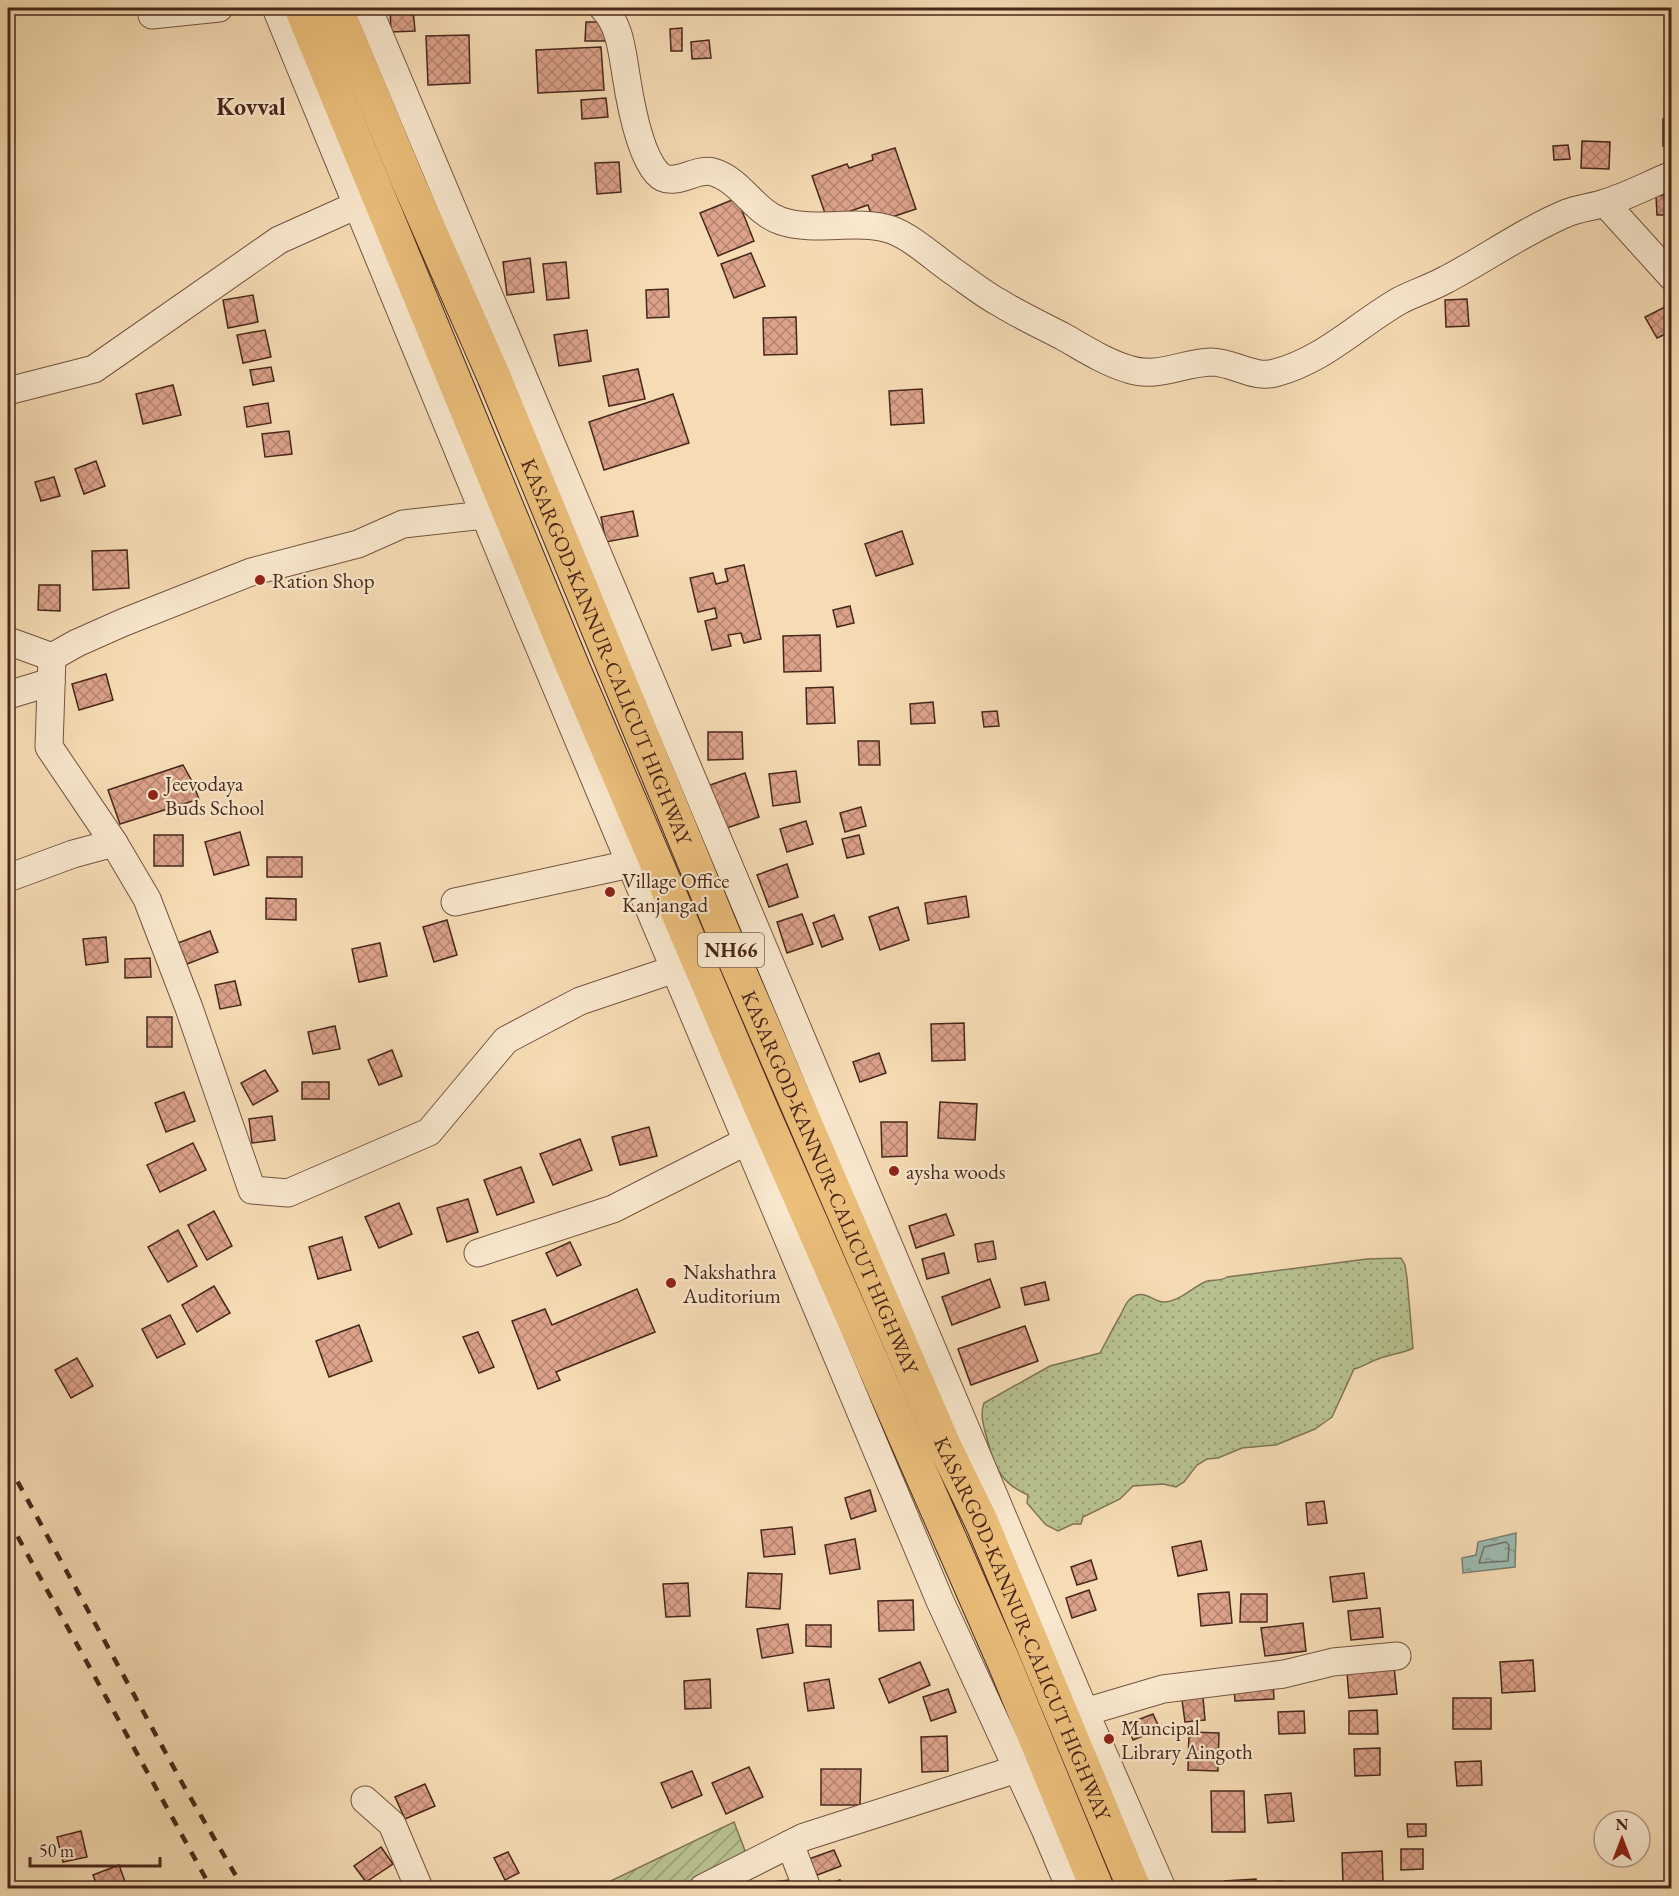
<svg xmlns="http://www.w3.org/2000/svg" width="1679" height="1896" font-family="'EB Garamond',serif">
<style>
.park{fill:url(#park-dots);stroke:#807456;stroke-width:1.5}
.garden{fill:url(#garden-furrows);stroke:#807456;stroke-width:1.5}
.water{fill:url(#water-ripples);stroke:#7b8075;stroke-width:1.5}
.lines{fill:none;stroke-linecap:round;stroke-linejoin:round}
.shore{stroke:#727166;stroke-width:1.5}
.building{fill:url(#building-cross-hatch);stroke:#48271b;stroke-width:1.5}
.minor-casing{stroke:#745441;stroke-width:29}
.highway-casing{stroke:#48271b;stroke-width:35}
.minor{stroke:#f9e8ce;stroke-width:27}
.highway{stroke:#ebbe7a;stroke-width:33}
.rail{stroke:#48271b;stroke-width:4.5;stroke-dasharray:10 10;stroke-linecap:butt}
.poi-dot{fill:#8f2418;stroke:#f9e8ce;stroke-width:2}
.labels{text-anchor:middle;dominant-baseline:central;stroke-width:4.5;stroke-linejoin:round;paint-order:stroke}
.shield{fill:#f9e8ce;stroke:#7d6151;stroke-width:1.5}
.shield-label{font-size:20px;font-weight:bold;fill:#48271b}
.poi-label{font-size:21px;fill:#48271b;stroke:#f9e8ce;text-anchor:start}
.street-label{font-size:21px;fill:#48271b;stroke:#f9e8ce}
.quarter-label{font-size:24px;font-weight:bold;fill:#48271b;stroke:#f9e8ce}
</style>
<defs>
<pattern id="park-dots" width="8" height="8" patternUnits="userSpaceOnUse" patternTransform="scale(1.5)"><rect width="8" height="8" fill="#b8c290"/><path d="M2 2h.1M6 6h.1" fill="none" stroke="#989e75" stroke-width="1.8" stroke-linecap="round"/></pattern>
<pattern id="garden-furrows" width="10" height="10" patternUnits="userSpaceOnUse" patternTransform="scale(1.5)"><rect width="10" height="10" fill="#b8c290"/><path d="M-1 1l2-2M0 10L10 0M9 11l2-2" fill="none" stroke="#989e75"/></pattern>
<pattern id="water-ripples" width="26" height="14" patternUnits="userSpaceOnUse" patternTransform="scale(1.5)"><rect width="26" height="14" fill="#9dbbb1"/><path d="M2 4q2-2 4 0t4 0M15 11q2-2 4 0t4 0" fill="none" stroke="#82988f"/></pattern>
<pattern id="building-cross-hatch" width="8" height="8" patternUnits="userSpaceOnUse" patternTransform="scale(1.5)"><rect width="8" height="8" fill="#dca28a"/><path d="M0 0l8 8M0 8l8-8" fill="none" stroke="#b48470"/></pattern>
</defs>
<rect width="100%" height="100%" fill="#f6dcb4"/>
<filter id="stains"><feTurbulence type="fractalNoise" baseFrequency=".00333" numOctaves="4"/><feColorMatrix values="0 0 0 0 .2 0 0 0 0 .09 0 0 0 0 .02 0 0 0 .5 -.17"/></filter>
<radialGradient id="worn" r=".72"><stop offset=".6" stop-color="#630" stop-opacity="0"/><stop offset="1" stop-color="#630" stop-opacity=".3"/></radialGradient>
<path class="park" d="M1401,1258L1405,1265L1407,1278L1413,1348C1402,1354 1389,1354 1378,1359C1369,1362 1363,1367 1354,1369L1332,1417L1325,1422L1315,1429L1276,1445L1242,1448L1218,1458L1207,1459L1197,1465L1184,1482L1176,1487L1163,1484L1133,1486L1120,1499L1083,1517L1081,1524H1073L1058,1531L1046,1525L1027,1503L1028,1495C999,1483 993,1463 986,1435C983,1424 980,1414 984,1403L1050,1366L1100,1353C1107,1340 1113,1328 1120,1316C1123,1311 1125,1304 1129,1300C1142,1287 1152,1301 1163,1302C1179,1302 1191,1288 1205,1282C1212,1279 1220,1282 1227,1277L1367,1259Z"/>
<polygon class="garden" points="734,1822 747,1856 685,1888 601,1888 600,1886"/>
<polygon class="water" points="1516,1533 1515,1567 1463,1573 1462,1558 1476,1555 1478,1542"/>
<g class="lines">
<polygon class="shore" points="1506,1542 1509,1545 1508,1561 1479,1563 1484,1547"/>
</g>
<g class="building">
<polygon points="413,9 415,31 391,32 390,10"/>
<polygon points="586,22 608,22 607,41 585,41"/>
<polygon points="682,28 682,51 671,51 670,29"/>
<polygon points="469,35 470,83 428,85 426,36"/>
<polygon points="709,40 711,58 692,59 691,42"/>
<polygon points="601,47 604,90 538,93 536,50"/>
<polygon points="606,98 608,117 582,119 581,100"/>
<rect x="1663" y="119" width="9" height="27"/>
<polygon points="1582,141 1610,142 1609,169 1581,168"/>
<polygon points="1568,145 1570,159 1554,160 1553,146"/>
<polygon points="895,148 916,209 874,223 868,205 827,219 812,176 847,164 849,168 873,160 872,155"/>
<polygon points="619,162 621,192 597,194 595,163"/>
<polygon points="1656,195 1672,195 1672,215 1657,215"/>
<polygon points="737,198 754,241 718,256 700,213"/>
<polygon points="751,253 765,286 734,298 721,264"/>
<polygon points="530,258 534,292 507,295 503,262"/>
<polygon points="566,262 569,298 547,300 543,264"/>
<polygon points="668,289 669,317 647,318 646,290"/>
<polygon points="253,295 258,322 228,328 223,300"/>
<polygon points="1467,299 1469,326 1446,327 1445,300"/>
<polygon points="1667,306 1672,314 1672,331 1657,338 1645,317"/>
<polygon points="796,317 797,354 764,355 763,318"/>
<polygon points="265,330 271,357 243,363 237,335"/>
<polygon points="587,330 591,361 559,366 554,335"/>
<polygon points="271,367 274,381 253,385 250,370"/>
<polygon points="638,369 645,399 609,406 603,376"/>
<polygon points="173,385 181,415 143,424 136,394"/>
<polygon points="922,389 924,423 891,425 889,391"/>
<polygon points="673,394 689,443 604,470 589,422"/>
<polygon points="268,403 271,423 247,427 244,407"/>
<polygon points="289,431 292,454 265,457 262,434"/>
<polygon points="96,461 105,486 84,494 75,469"/>
<polygon points="54,477 60,496 41,501 35,482"/>
<polygon points="633,511 638,536 606,542 601,517"/>
<polygon points="902,531 913,564 876,576 865,544"/>
<polygon points="127,550 129,588 93,590 92,551"/>
<polygon points="744,565 761,639 744,643 741,633 728,635 731,646 712,650 705,621 717,618 715,608 698,612 690,578 713,573 716,584 728,581 725,569"/>
<polygon points="39,585 60,585 60,611 38,610"/>
<polygon points="850,606 854,623 837,627 833,610"/>
<polygon points="820,635 821,671 784,672 783,636"/>
<polygon points="106,674 113,700 79,710 72,684"/>
<polygon points="833,687 835,723 807,724 806,688"/>
<polygon points="933,702 935,723 911,724 910,704"/>
<polygon points="997,711 999,726 984,727 982,712"/>
<polygon points="708,732 742,732 743,759 708,760"/>
<polygon points="858,741 879,741 880,765 859,765"/>
<polygon points="183,765 192,781 199,799 120,824 108,790"/>
<polygon points="796,771 800,802 773,806 769,774"/>
<polygon points="745,773 759,817 724,829 710,785"/>
<polygon points="861,807 866,826 845,832 840,813"/>
<polygon points="806,821 813,844 787,852 780,829"/>
<polygon points="240,832 249,865 214,875 205,842"/>
<rect x="154" y="835" width="29" height="31"/>
<polygon points="859,835 864,854 847,858 842,839"/>
<rect x="267" y="857" width="35" height="20"/>
<polygon points="787,864 798,897 769,907 757,875"/>
<polygon points="966,896 969,917 928,924 925,903"/>
<polygon points="266,898 296,899 296,920 266,919"/>
<polygon points="898,907 909,940 880,950 869,917"/>
<polygon points="802,914 813,944 787,953 777,922"/>
<polygon points="834,915 843,939 822,947 813,923"/>
<polygon points="447,920 457,955 434,962 423,927"/>
<polygon points="210,931 218,952 187,964 178,943"/>
<polygon points="106,937 108,962 86,965 83,939"/>
<polygon points="380,943 387,976 359,982 352,949"/>
<polygon points="150,958 151,977 125,978 125,959"/>
<polygon points="235,981 241,1005 220,1009 215,985"/>
<rect x="147" y="1017" width="25" height="30"/>
<polygon points="964,1023 965,1060 932,1061 931,1024"/>
<polygon points="335,1026 340,1049 313,1054 308,1032"/>
<polygon points="392,1050 402,1076 379,1085 368,1060"/>
<polygon points="879,1053 886,1073 860,1082 853,1062"/>
<polygon points="265,1070 278,1091 253,1105 241,1083"/>
<rect x="302" y="1082" width="27" height="17"/>
<polygon points="184,1092 195,1121 166,1132 155,1103"/>
<polygon points="940,1102 977,1104 975,1140 938,1138"/>
<polygon points="272,1116 275,1140 252,1143 249,1119"/>
<polygon points="881,1122 907,1122 907,1156 882,1157"/>
<polygon points="649,1127 657,1156 620,1165 612,1137"/>
<polygon points="580,1139 592,1170 553,1185 540,1154"/>
<polygon points="193,1143 206,1170 160,1192 147,1165"/>
<polygon points="521,1167 534,1202 497,1215 484,1180"/>
<polygon points="468,1199 478,1232 447,1242 437,1208"/>
<polygon points="399,1203 412,1234 379,1248 365,1217"/>
<polygon points="214,1211 232,1246 207,1260 188,1225"/>
<polygon points="946,1214 954,1235 916,1248 909,1226"/>
<polygon points="178,1230 197,1266 168,1282 148,1247"/>
<polygon points="342,1237 351,1270 318,1279 309,1247"/>
<polygon points="993,1241 996,1259 978,1262 975,1244"/>
<polygon points="570,1242 581,1265 557,1276 546,1253"/>
<polygon points="944,1253 949,1273 927,1279 922,1259"/>
<polygon points="990,1279 1000,1307 952,1325 942,1297"/>
<polygon points="1045,1282 1049,1300 1025,1305 1021,1288"/>
<polygon points="214,1286 230,1313 197,1332 182,1305"/>
<polygon points="637,1289 655,1332 556,1372 560,1380 538,1389 512,1321 545,1309 552,1325"/>
<polygon points="170,1315 185,1344 157,1358 142,1329"/>
<polygon points="359,1325 372,1361 329,1377 316,1341"/>
<polygon points="1025,1326 1038,1361 971,1385 958,1349"/>
<polygon points="478,1332 494,1367 479,1373 463,1337"/>
<polygon points="77,1358 93,1386 71,1398 55,1370"/>
<polygon points="870,1490 876,1511 851,1519 845,1498"/>
<polygon points="1324,1501 1327,1523 1308,1525 1306,1503"/>
<polygon points="792,1527 795,1554 764,1557 761,1530"/>
<polygon points="855,1539 860,1569 830,1574 825,1545"/>
<polygon points="1201,1541 1207,1570 1178,1576 1172,1547"/>
<polygon points="1091,1560 1097,1579 1077,1585 1071,1567"/>
<polygon points="748,1573 782,1574 780,1609 746,1607"/>
<polygon points="1364,1573 1367,1598 1333,1602 1330,1577"/>
<polygon points="688,1583 690,1616 666,1617 663,1584"/>
<polygon points="1089,1590 1096,1610 1072,1618 1066,1598"/>
<polygon points="1229,1592 1232,1623 1201,1626 1198,1594"/>
<polygon points="1241,1594 1267,1594 1267,1622 1240,1622"/>
<polygon points="913,1600 914,1630 879,1631 878,1601"/>
<polygon points="1380,1608 1383,1637 1351,1640 1348,1611"/>
<polygon points="1303,1623 1306,1651 1265,1656 1261,1628"/>
<polygon points="788,1624 793,1653 762,1658 757,1629"/>
<polygon points="806,1625 831,1625 831,1647 806,1646"/>
<polygon points="1533,1660 1535,1691 1502,1693 1500,1662"/>
<polygon points="920,1662 930,1685 889,1703 879,1679"/>
<polygon points="1394,1667 1397,1694 1349,1698 1347,1672"/>
<polygon points="710,1679 711,1708 685,1709 684,1681"/>
<polygon points="829,1679 834,1708 808,1711 804,1683"/>
<polygon points="1273,1683 1274,1699 1235,1701 1234,1686"/>
<polygon points="948,1689 956,1712 931,1721 923,1697"/>
<polygon points="1203,1697 1205,1720 1185,1722 1182,1700"/>
<rect x="1453" y="1698" width="38" height="31"/>
<polygon points="1377,1710 1378,1734 1349,1734 1349,1711"/>
<polygon points="1304,1711 1305,1733 1279,1734 1278,1712"/>
<polygon points="1153,1714 1160,1729 1133,1740 1127,1724"/>
<polygon points="1189,1732 1219,1733 1218,1771 1188,1770"/>
<polygon points="947,1736 948,1771 922,1772 921,1737"/>
<polygon points="1380,1748 1380,1775 1355,1776 1354,1749"/>
<polygon points="1481,1761 1482,1785 1457,1786 1455,1762"/>
<polygon points="749,1767 763,1797 726,1814 712,1783"/>
<polygon points="821,1769 861,1769 860,1805 821,1805"/>
<polygon points="692,1771 702,1795 672,1808 661,1783"/>
<polygon points="425,1784 435,1806 405,1819 395,1797"/>
<polygon points="1211,1791 1244,1791 1245,1832 1212,1832"/>
<polygon points="1291,1793 1294,1821 1268,1823 1265,1795"/>
<polygon points="1407,1824 1426,1824 1426,1836 1408,1837"/>
<polygon points="81,1831 87,1857 63,1862 57,1837"/>
<polygon points="381,1847 393,1864 366,1882 354,1866"/>
<polygon points="1401,1849 1423,1849 1423,1869 1401,1870"/>
<polygon points="834,1850 841,1866 812,1877 806,1860"/>
<polygon points="1382,1851 1383,1881 1343,1883 1342,1853"/>
<polygon points="508,1852 519,1873 505,1880 494,1858"/>
<polygon points="119,1865 127,1887 98,1888 93,1875"/>
<polygon points="1256,1879 1256,1888 1225,1888 1224,1881"/>
<polygon points="790,1880 791,1888 764,1888 763,1883"/>
<polygon points="840,1880 843,1888 817,1888"/>
<polygon points="1282,1881 1283,1888 1266,1888 1266,1882"/>
</g>
<g class="lines">
<defs>
<g id="minor">
<polyline points="276,8 523,608 940,1601 1045,1829 1070,1888"/>
<polyline points="368,8 1085,1712 1162,1888"/>
<path d="M603,8C620,25 622,51 626,75C630,101 639,153 657,173C672,190 695,167 713,172C741,180 754,212 781,221C817,233 857,218 892,230C915,239 936,260 957,274C971,284 985,295 1000,303C1021,316 1043,326 1064,337C1085,349 1105,362 1128,369C1157,379 1182,363 1211,362C1233,362 1254,379 1275,373C1324,360 1356,326 1399,301C1414,293 1431,288 1447,279C1487,258 1524,231 1567,213C1579,208 1593,207 1605,203C1628,196 1650,184 1672,175"/>
<polyline points="152,15 219,8"/>
<polyline points="1605,203 1672,277"/>
<polyline points="8,391 94,369 279,240 357,205"/>
<polyline points="8,641 52,657 77,643 122,623 251,572 358,544 403,524 484,515"/>
<polyline points="52,657 49,747 114,843"/>
<polyline points="8,695 51,682"/>
<polyline points="8,878 73,854 114,843 147,899 189,1008 252,1190 288,1193 429,1132 506,1040 580,1001 675,969"/>
<polyline points="455,902 630,864"/>
<polyline points="478,1253 613,1209 747,1141"/>
<polyline points="1085,1712 1163,1689 1284,1674 1333,1662 1397,1656"/>
<polyline points="365,1800 392,1824 419,1888"/>
<polyline points="790,1844 807,1888"/>
<polyline points="703,1888 804,1837 1017,1769"/>
</g>
<g id="highway">
<polyline points="301,8 572,665 761,1108 1006,1667 1097,1888"/>
<path id="s1" d="M336,8L408,181L494,377L730,949L945,1447L982,1523L1134,1888"/>
</g>
</defs>
<use href="#minor" class="minor-casing"/>
<use href="#highway" class="highway-casing"/>
<use href="#minor" class="minor"/>
<use href="#highway" class="highway"/>
<g class="rail">
<polyline points="8,1464 186,1790 243,1888"/>
<polyline points="8,1519 211,1888"/>
</g>
</g>
<g class="poi-dot">
<circle cx="260" cy="580" r="6"/>
<circle cx="153" cy="795" r="6"/>
<circle cx="610" cy="892" r="6"/>
<circle cx="894" cy="1171" r="6"/>
<circle cx="671" cy="1283" r="6"/>
<circle cx="1109" cy="1739" r="6"/>
</g>
<g class="labels">
<rect class="shield" x="698" y="933" width="66" height="34" rx="4.5"/>
<g class="shield-label">
<text x="731" y="950">NH66</text>
</g>
<g class="poi-label">
<text x="272" y="580">Ration Shop</text>
<text x="165" y="783">Jeevodaya<tspan x="165" dy="24">Buds School</tspan></text>
<text x="622" y="880">Village Office<tspan x="622" dy="24">Kanjangad</tspan></text>
<text x="906" y="1171">aysha woods</text>
<text x="683" y="1271">Nakshathra<tspan x="683" dy="24">Auditorium</tspan></text>
<text x="1121" y="1727">Muncipal<tspan x="1121" dy="24">Library Aingoth</tspan></text>
</g>
<g class="street-label">
<text stroke="none"><textPath href="#s1" startOffset="698">KASARGOD-KANNUR-CALICUT HIGHWAY</textPath></text>
<text stroke="none"><textPath href="#s1" startOffset="1274">KASARGOD-KANNUR-CALICUT HIGHWAY</textPath></text>
<text stroke="none"><textPath href="#s1" startOffset="1760">KASARGOD-KANNUR-CALICUT HIGHWAY</textPath></text>
</g>
<g class="quarter-label">
<text x="251" y="106">Kovval</text>
</g>
</g>
<rect width="1679" height="1896" fill="none" stroke="#f6dcb4" stroke-width="30"/>
<rect x="9" y="9" width="1661" height="1878" fill="none" stroke="#48271b" stroke-width="3"/>
<rect x="15" y="15" width="1649" height="1866" fill="none" stroke="#48271b" stroke-width="1.5"/>
<g transform="translate(1622 1839)"><circle r="28" fill="#f9e8ce" stroke="#b29b86" stroke-width="1.5"/>
<path d="M0-4.5L10 22L0 15L-10 22Z" fill="#8f2418"/>
<text y="-9" font-size="16" font-weight="bold" text-anchor="middle" fill="#48271b">N</text>
</g>
<path d="M30 1857v9h130v-9" fill="none" stroke="#48271b" stroke-width="3"/>
<text x="39" y="1857" font-size="18" fill="#48271b" stroke="#f9e8ce" stroke-width="4.5" paint-order="stroke">50 m</text>
<rect width="100%" height="100%" filter="url(#stains)"/>
<rect width="100%" height="100%" fill="url(#worn)"/>
</svg>
